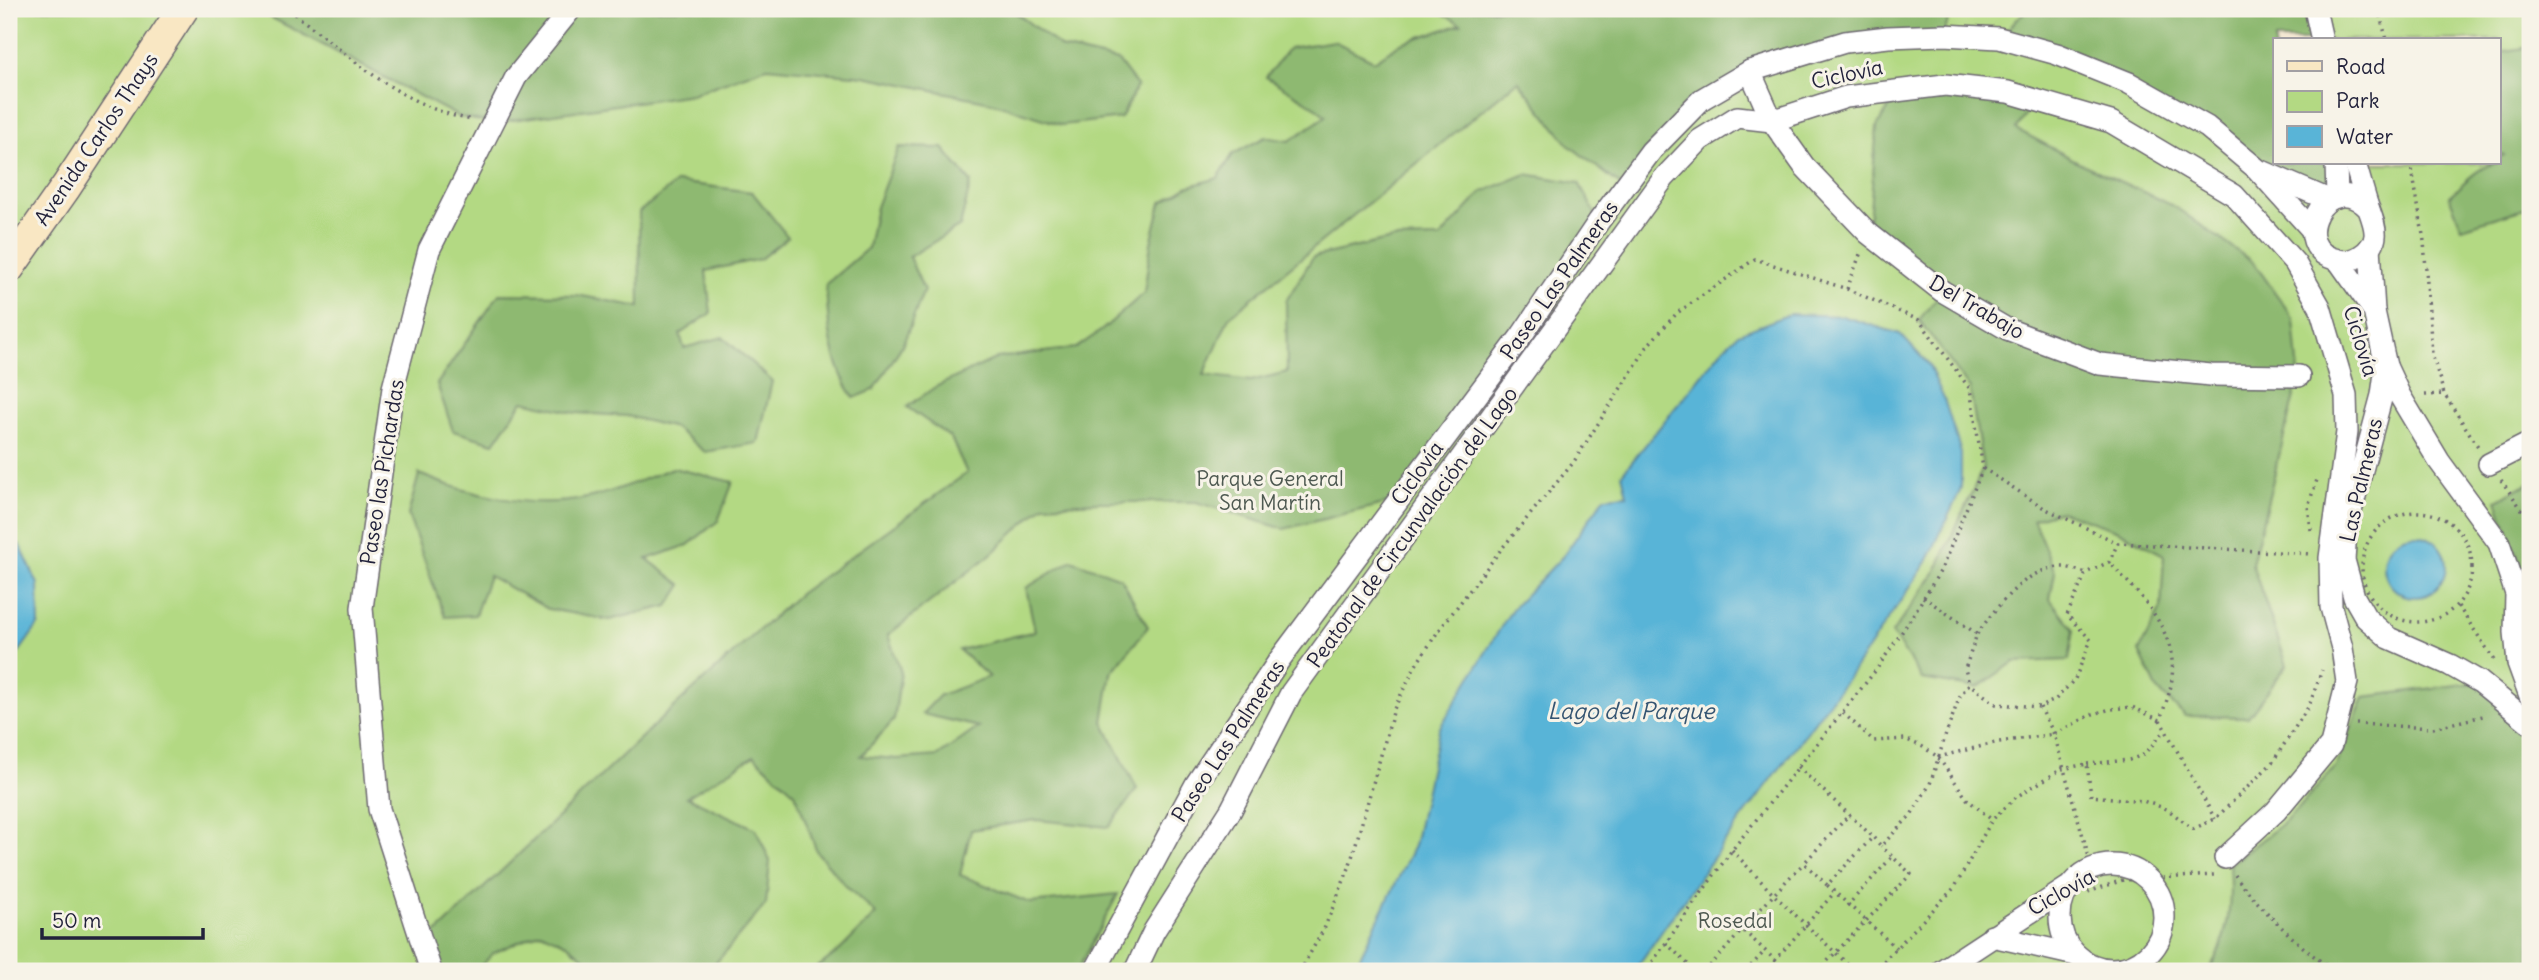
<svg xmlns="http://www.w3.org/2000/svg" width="2539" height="980" font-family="Delius,sans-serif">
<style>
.green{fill:#b3d983;stroke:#6a7e5f;stroke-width:2;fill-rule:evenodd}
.forest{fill:#8eb971;stroke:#586e56;stroke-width:2}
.water{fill:#59b4d7;stroke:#3e6b89;stroke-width:2}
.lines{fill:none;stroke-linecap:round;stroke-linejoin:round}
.street-casing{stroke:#6c6770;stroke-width:24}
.secondary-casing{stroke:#6c6770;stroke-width:33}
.path{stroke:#6c6770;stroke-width:3.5;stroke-dasharray:2 5;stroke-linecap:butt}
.street{stroke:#fff;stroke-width:21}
.secondary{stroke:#f9e7c3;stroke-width:30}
.labels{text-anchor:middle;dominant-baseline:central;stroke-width:6;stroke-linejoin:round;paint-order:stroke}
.street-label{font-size:21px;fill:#22223b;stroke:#f7f3e8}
.park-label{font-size:21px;fill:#4e5951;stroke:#f7f3e8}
.water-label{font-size:23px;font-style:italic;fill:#355572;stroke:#f7f3e8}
</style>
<rect width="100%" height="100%" fill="#f7f3e8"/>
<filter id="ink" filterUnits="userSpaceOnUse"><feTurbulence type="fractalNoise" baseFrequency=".0143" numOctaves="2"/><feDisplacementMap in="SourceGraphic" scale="14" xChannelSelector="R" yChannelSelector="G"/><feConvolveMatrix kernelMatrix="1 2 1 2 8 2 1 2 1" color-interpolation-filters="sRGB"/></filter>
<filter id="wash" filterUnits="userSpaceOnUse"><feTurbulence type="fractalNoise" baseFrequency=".00686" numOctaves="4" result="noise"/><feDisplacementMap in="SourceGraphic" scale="28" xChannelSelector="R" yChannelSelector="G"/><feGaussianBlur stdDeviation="1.57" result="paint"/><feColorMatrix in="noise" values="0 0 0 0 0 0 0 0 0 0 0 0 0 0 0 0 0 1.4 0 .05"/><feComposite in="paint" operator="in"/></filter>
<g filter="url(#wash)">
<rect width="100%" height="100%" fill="#f4e7d1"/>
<path class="green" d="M9,9H2530V971H9ZM2275,40H2499V163H2275Z"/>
<g class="forest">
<polygon points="255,9 1011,9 1062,48 1118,61 1137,86 1121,118 1062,125 991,102 864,76 767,67 692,94 492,123 459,117"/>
<polygon points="1435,9 1951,9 1944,35 1845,42 1702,99 1624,188 1570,146 1518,81 1229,317 1204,375 1251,381 1287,372 1286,301 1313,257 1392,239 1440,238 1482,192 1526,174 1579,183 1599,221 1396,501 1284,529 1196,502 1098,502 1044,505 990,555 888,635 901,672 894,720 861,756 897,759 938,756 979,727 922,714 940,695 989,677 959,650 1035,631 1026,588 1072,560 1121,578 1148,627 1111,673 1103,722 1137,789 1109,827 1036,820 971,830 960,875 1030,903 1118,894 1077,971 813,971 840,950 876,914 846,886 817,852 795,793 754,756 687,797 756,829 770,861 766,904 709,971 601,971 567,944 541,932 493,953 477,971 431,971 423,946 649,730 799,594 967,473 951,438 907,407 935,387 997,358 1076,348 1102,330 1144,293 1151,243 1161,203 1187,187 1218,178 1233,154 1265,137 1289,141 1326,116 1311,104 1266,77 1289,48 1334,41 1374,61 1401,43 1461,24"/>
<polygon points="2027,9 2315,9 2322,40 2275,40 2275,163 2336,163 2337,197 2257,169 2207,127 1999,38"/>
<path d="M2530,47V207L2462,228L2449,196C2462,185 2481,163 2499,163V158L2504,155L2499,153V52Z"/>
<polygon points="1900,90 2036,100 2016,129 2082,164 2174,206 2254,263 2294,319 2299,376 2252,564 2287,665 2248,717 2185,716 2157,689 2139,651 2161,608 2164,555 2119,531 2061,511 2033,519 2055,572 2050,599 2074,630 2069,660 2014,662 1977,688 1922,679 1892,633 1935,573 1983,468 1970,389 1919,320 1942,291 1868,233 1877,126"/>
<path d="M899,147L943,148L971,182L960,226L909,257L924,290L903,344L874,390L854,398C830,362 828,326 826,284L868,248L876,207Z"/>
<polygon points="677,182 752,192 788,237 760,259 706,271 711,313 680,334 684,348 723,337 772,381 758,443 705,452 675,428 627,416 576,413 523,401 494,443 453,431 437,384 499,294 577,295 640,307 639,212"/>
<path d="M673,468L733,482L718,521L688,545L647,559L682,585L668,606L609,620L548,609L489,576L475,615L445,617L408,515L419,474C469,495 532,510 587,498C616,492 645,478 673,468Z"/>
<polygon points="2530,482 2530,696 2518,651 2525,578 2497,500"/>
<path d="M2480,682L2530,723V965L2487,971H2208C2229,939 2232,903 2229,865L2286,821L2335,768L2364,697Z"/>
</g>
<g class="water">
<polygon points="1790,314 1842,316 1900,334 1929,365 1944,399 1961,453 1961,489 1927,562 1852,672 1726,840 1634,971 1353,971 1414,846 1439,729 1512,609 1563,556 1605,497 1627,495 1622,474 1720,352 1738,334"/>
<circle cx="2415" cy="566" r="31"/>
<polygon points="9,542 20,545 38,584 39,624 12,662 9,663"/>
</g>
</g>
<g filter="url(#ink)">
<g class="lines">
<defs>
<g id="street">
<polyline points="2315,9 2322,40"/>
<polyline points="1750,71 1772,121 1804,166 1868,233 1942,291 2007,329 2100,364 2211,375 2299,376"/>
<polyline points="2336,163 2337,197"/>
<path d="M2355,163C2359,177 2363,191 2367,204C2374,224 2384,242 2360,256C2353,260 2346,262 2339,260C2283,250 2327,163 2369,209"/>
<polyline points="2264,172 2329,200"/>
<polyline points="2370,247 2374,311 2386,366 2400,396 2439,461 2499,543 2516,594 2515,632 2518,663 2530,696"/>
<polyline points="2338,260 2374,311"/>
<polyline points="2386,366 2382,395 2346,530 2344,560 2354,597 2366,618 2389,638 2450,665 2480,682 2530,723"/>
<polyline points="2489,464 2530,443"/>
<circle cx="2112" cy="917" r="52"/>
<polyline points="1992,936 2076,955"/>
<polyline points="431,971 379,809 362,608 393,388 429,250 516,77 571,9"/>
<polyline points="1095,971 1196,784 1280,659 1522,335 1599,221 1651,151 1702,99 1750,71 1845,42 1888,37 1944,35 1999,38 2057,54 2129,83 2207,127 2257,169 2312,230"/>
<polyline points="1135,971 1154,931 1231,810 1291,693 1664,178 1700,140 1737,117 1772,121 1846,97 1945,85 2008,92 2111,122 2234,195 2295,263 2320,307 2346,395 2347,432 2330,558 2331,607 2342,648 2347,682 2331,745 2276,811 2225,858"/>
<polyline points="1941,971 2067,888"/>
</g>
<polyline id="secondary" points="9,268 66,187 183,9"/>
</defs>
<use href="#street" class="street-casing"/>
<use href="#secondary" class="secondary-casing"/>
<g class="path">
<path d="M290,9C301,20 315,29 328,40C369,74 418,111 473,120"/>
<polyline points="2378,9 2387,40"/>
<polyline points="2411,163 2424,241 2432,354 2444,394 2479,448"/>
<polyline points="1847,289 1861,252"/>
<polyline points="2425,395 2444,394"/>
<polyline points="1983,468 2044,508 2118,543 2311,554"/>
<polyline points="2501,480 2530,521"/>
<circle cx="2417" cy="567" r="55"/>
<polyline points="2311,530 2308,506 2318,477"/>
<polyline points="1923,597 1977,634 1965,669 1969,684"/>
<polyline points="2458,606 2496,662"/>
<path d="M1977,634C1997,607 2026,566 2064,567C2071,568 2080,571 2086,573"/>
<polyline points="2040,707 2054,734 2092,868"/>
<polyline points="1843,713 1874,741 1905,739 1923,747 1938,757 1967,799 1992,820"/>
<polyline points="2160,720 2215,819"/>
<polyline points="2356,724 2433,728 2487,715"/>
<path d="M1938,757L1999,742L2054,734L2093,714L2111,709L2132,707L2160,720C2164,707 2171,692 2172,678C2177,629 2140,595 2109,562"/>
<polyline points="2087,764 2129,760 2143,755 2166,730"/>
<polyline points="1798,767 1873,837"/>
<polyline points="1732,850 1772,893 1855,971"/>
<path d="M2235,875C2253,901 2310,959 2337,971"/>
<polyline points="1827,885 1804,863 1849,815"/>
<polyline points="2088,892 2123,880 2214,875"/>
<polyline points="1847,906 1892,857"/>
<polyline points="1744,931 1775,960 1834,893"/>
<polyline points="1666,943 1695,971"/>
<polyline points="1896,948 1827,885 1873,837 1881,846 1911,815 1930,784 1946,734 1960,696 1969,684 1996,704 2040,707 2055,700 2075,679 2091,640 2067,615 2086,573 2109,562 2118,543"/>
<polyline points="1775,960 1787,971"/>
<polyline points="1300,971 1324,929 1349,868 1394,709 1414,668 1437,633 1499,552 1573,463 1649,344 1677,313 1755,259 1847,289 1919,320 1970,389 1983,468 1941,570 1904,629 1876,670 1732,850 1646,971"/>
<path d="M1705,971C1739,936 1769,897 1804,863"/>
<polyline points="1746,971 1765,951"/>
<polyline points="1818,971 1911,874 1881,846"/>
<polyline points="1874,971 1955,887 1992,820 2016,797 2062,769 2087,764 2091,796 2143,801 2167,809 2193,829 2215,819 2272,763 2309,706 2322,670"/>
</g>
<use href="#street" class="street"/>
<use href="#secondary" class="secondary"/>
</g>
</g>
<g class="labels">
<g class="street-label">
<text transform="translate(1847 74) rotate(-12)">Ciclovía</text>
<text transform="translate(96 139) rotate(-56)">Avenida Carlos Thays</text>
<text transform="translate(1559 280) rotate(-55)">Paseo Las Palmeras</text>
<text transform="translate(1977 307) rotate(30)">Del Trabajo</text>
<text transform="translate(2361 341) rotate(73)">Ciclovía</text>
<text transform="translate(382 472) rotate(-81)">Paseo las Pichardas</text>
<text transform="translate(1417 473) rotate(-54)">Ciclovía</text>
<text transform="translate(2361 480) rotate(-77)">Las Palmeras</text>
<text transform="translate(1412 527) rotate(-54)">Peatonal de Circunvalación del Lago</text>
<text transform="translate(1228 741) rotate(-57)">Paseo Las Palmeras</text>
<text transform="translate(2061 892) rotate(-29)">Ciclovía</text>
</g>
<g class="park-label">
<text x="1270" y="478">Parque General<tspan x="1270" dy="24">San Martín</tspan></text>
<text x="1735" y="920">Rosedal</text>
</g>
<g class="water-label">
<text x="1631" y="710">Lago del Parque</text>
</g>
</g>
<rect width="2539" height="980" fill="none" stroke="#f7f3e8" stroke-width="35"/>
<rect x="2273" y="38" width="228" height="126" fill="#f7f3e8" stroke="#a29fa3" stroke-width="2"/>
<rect x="2287" y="61" width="35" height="10" fill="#f9e7c3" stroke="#a29fa3" stroke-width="2"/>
<text x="2336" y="74" font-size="21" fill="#22223b">Road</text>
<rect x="2287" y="91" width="35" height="21" fill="#b3d983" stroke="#a29fa3" stroke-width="2"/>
<text x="2336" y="108" font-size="21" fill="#22223b">Park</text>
<rect x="2287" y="126" width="35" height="21" fill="#59b4d7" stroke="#a29fa3" stroke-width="2"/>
<text x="2336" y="144" font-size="21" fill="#22223b">Water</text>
<path d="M42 928v10h161v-10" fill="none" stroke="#22223b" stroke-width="3.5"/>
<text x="52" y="928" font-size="21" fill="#22223b" stroke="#f7f3e8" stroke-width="5" paint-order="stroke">50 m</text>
</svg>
